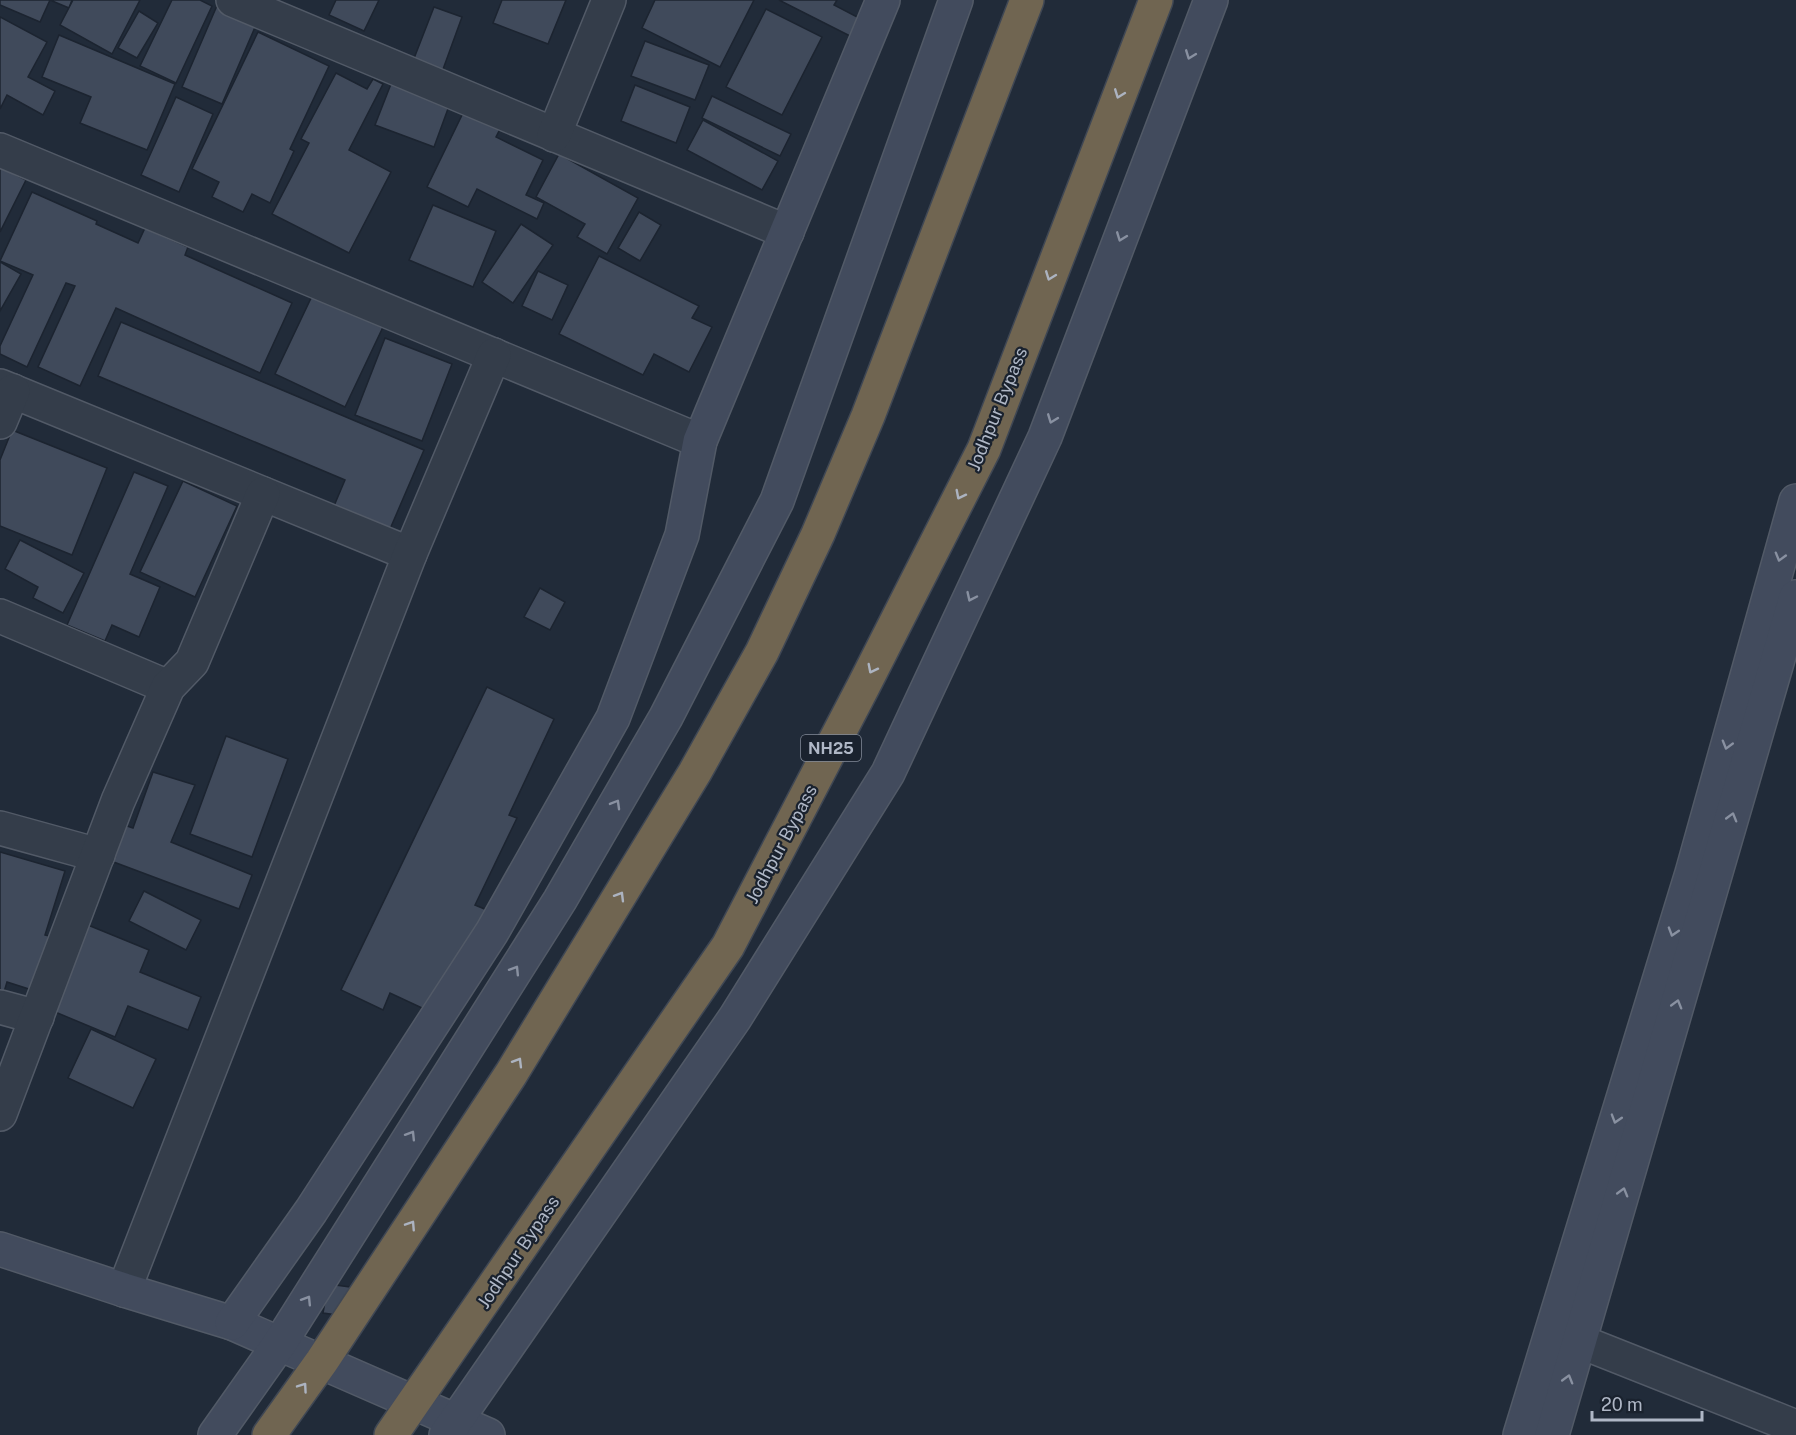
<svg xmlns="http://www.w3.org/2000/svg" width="1796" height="1435" font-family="'Public Sans',sans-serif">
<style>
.building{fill:#404a5b;stroke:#1c2430;stroke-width:1.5}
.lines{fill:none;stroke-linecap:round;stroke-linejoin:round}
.street-casing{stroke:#525a67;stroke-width:36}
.secondary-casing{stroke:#525a67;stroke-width:36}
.highway-casing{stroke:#3f4754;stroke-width:36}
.street{stroke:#343d4a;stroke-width:33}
.secondary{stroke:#424b5d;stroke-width:33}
.highway{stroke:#706551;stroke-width:33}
.oneway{stroke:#8991a1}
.oneway2{stroke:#acb3c0}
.labels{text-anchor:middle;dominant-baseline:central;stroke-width:4.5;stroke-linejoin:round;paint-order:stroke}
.shield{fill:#1a222e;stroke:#828a98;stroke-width:1.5}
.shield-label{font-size:16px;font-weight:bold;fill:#afb7c6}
.street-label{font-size:18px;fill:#afb7c6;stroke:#1a222e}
</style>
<rect width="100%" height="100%" fill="#212b39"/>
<g class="building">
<polygon points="0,0 72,0 69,8 50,0 40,22 0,5"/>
<polygon points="73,0 140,0 112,54 60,25"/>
<polygon points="172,0 200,0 212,6 176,83 140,66"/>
<polygon points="336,0 379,0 364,31 329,15"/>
<polygon points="502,0 566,0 548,44 493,23"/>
<polygon points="655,0 754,0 720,67 642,28"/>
<polygon points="779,0 837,0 834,5 863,20 854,38"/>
<polygon points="219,1 259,18 222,104 182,87"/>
<polygon points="434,7 462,17 442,72 413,61"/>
<polygon points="766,9 822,37 782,115 726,87"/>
<polygon points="139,11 158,23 137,58 118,48"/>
<polygon points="0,17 47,42 28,77 55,91 43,115 7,95 0,109"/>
<polygon points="258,32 329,66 290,149 294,151 270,203 252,194 243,212 212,197 219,182 192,169"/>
<polygon points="59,35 175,84 147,150 80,123 91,97 42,77"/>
<polygon points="645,41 709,65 695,100 631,76"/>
<polygon points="336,73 367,89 373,79 383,84 349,150 391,172 349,253 272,214 309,143 301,139"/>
<polygon points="391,84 449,106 434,147 375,125"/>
<polygon points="635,85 690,107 676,143 621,121"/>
<polygon points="712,96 791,134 780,156 702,118"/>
<polygon points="176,97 213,114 179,192 141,175"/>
<polygon points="465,109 501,127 496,137 543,160 526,195 544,203 537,219 477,189 468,207 427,187"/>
<polygon points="703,120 778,161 762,190 687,150"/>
<polygon points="559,154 638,198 607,254 577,237 585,224 536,197"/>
<polygon points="0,167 26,180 0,232"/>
<polygon points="32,192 97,221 96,224 138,243 145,228 188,247 185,255 292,303 260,373 116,308 80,386 38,367 75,286 66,283 27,367 0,354 0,346 33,275 0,261"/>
<polygon points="433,205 496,231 473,287 409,260"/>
<polygon points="639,212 661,225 640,261 618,248"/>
<polygon points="521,224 553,245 513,303 482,282"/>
<polygon points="599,256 699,306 692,318 712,327 689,372 654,354 643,375 559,334"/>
<polygon points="0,262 21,274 0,311"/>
<polygon points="538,271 568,285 552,320 522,306"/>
<polygon points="313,294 383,327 345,407 275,374"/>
<polygon points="121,322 424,450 387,536 331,513 345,480 98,376"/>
<polygon points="385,338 452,364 422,441 355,415"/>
<polygon points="12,430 107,468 72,555 0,526 0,460"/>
<polygon points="134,472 168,486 130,574 160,587 139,637 112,625 105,641 67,625"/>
<polygon points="183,481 237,506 195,597 140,572"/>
<polygon points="20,540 84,573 63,613 33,598 38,587 5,569"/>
<polygon points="540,588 565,602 550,630 524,617"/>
<polygon points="487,687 554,719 509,815 517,818 475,905 487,910 437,1015 390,993 383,1010 341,990"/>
<polygon points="226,736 288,759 252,857 190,834"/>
<polygon points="153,772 195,785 171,842 252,875 239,909 111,861 124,825 133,828"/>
<polygon points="0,852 65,871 45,935 49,936 32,990 7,982 4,992 0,990"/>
<polygon points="144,891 201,920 186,950 129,921"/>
<polygon points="83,923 149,950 140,972 201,997 188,1030 128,1006 115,1037 48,1009"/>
<polygon points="91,1029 156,1059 133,1108 68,1078"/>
<polygon points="328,1284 350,1287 345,1316 323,1313"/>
</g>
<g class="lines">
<defs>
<g id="street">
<polyline points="233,0 787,232"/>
<polyline points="554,135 609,0"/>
<polyline points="0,150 700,441"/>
<polyline points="0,386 410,554"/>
<polyline points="0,422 13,391"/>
<polyline points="0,616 168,687"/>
<polyline points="0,828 98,855"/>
<polyline points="0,1007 37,1017"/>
<polyline points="0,1114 118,801 168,687 192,662 263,494"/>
<polyline points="124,1290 410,554 494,355"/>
<polyline points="1579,1341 1796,1427"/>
</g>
<g id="secondary">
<polyline points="0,1249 124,1290 232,1323 488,1435"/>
<polyline points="232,1323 311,1211 492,932 613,718 682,535 700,441 883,0"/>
<polyline points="215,1435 280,1343 560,900 666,717 777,501 956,0"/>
<polyline points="446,1435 735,1018 888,773 1045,437 1211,0"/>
<polyline points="1520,1435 1692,873 1796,501"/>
<polyline points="1552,1435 1796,597"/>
</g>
<g id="highway">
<polyline points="269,1435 322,1361 511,1074 695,772 762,652 818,534 868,416 1027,0"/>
<polyline points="391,1435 728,946 864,685 984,449 1156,0"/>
</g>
</defs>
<use href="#street" class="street-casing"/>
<use href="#secondary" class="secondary-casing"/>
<use href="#highway" class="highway-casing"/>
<use href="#street" class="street"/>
<use href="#secondary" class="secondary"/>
<use href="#highway" class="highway"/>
</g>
<defs><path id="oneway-chevron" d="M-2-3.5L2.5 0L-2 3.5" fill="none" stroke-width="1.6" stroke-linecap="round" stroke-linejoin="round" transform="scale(1.5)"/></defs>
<g class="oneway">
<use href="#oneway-chevron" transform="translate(1190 55) rotate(111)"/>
<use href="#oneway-chevron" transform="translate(1121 237) rotate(111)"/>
<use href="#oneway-chevron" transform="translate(1052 419) rotate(111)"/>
<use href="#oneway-chevron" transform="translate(1780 557) rotate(106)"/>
<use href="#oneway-chevron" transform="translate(971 597) rotate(115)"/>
<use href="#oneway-chevron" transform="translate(1727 745) rotate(106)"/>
<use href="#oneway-chevron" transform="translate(616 804) rotate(-60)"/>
<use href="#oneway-chevron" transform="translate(1732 817) rotate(-74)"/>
<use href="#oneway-chevron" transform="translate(1673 932) rotate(107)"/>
<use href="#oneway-chevron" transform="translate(515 970) rotate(-58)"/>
<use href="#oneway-chevron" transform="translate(1677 1004) rotate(-74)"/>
<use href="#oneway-chevron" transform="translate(1616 1119) rotate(107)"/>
<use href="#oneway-chevron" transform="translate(411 1135) rotate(-58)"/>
<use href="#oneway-chevron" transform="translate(1623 1192) rotate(-74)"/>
<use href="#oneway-chevron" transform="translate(307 1300) rotate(-58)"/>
<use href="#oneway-chevron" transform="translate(1568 1379) rotate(-74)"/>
</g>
<g class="oneway2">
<use href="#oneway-chevron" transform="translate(1119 94) rotate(111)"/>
<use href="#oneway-chevron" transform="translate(1050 276) rotate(111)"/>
<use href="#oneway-chevron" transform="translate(960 495) rotate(117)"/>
<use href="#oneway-chevron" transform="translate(872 669) rotate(117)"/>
<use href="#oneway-chevron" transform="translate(620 896) rotate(-59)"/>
<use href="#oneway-chevron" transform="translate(518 1062) rotate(-59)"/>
<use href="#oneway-chevron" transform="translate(411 1225) rotate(-57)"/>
<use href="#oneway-chevron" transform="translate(303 1387) rotate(-55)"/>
</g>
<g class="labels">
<rect class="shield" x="801" y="735" width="60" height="26" rx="4.5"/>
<g class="shield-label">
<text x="831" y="748">NH25</text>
</g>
<g class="street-label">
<text transform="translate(997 409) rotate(-68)">Jodhpur Bypass</text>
<text transform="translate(781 844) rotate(-62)">Jodhpur Bypass</text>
<text transform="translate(518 1252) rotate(-56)">Jodhpur Bypass</text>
</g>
</g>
<path d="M1592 1411v9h110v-9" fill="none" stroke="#afb7c6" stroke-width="3"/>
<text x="1601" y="1411" font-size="18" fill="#afb7c6" stroke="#1a222e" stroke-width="4.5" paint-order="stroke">20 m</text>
</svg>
